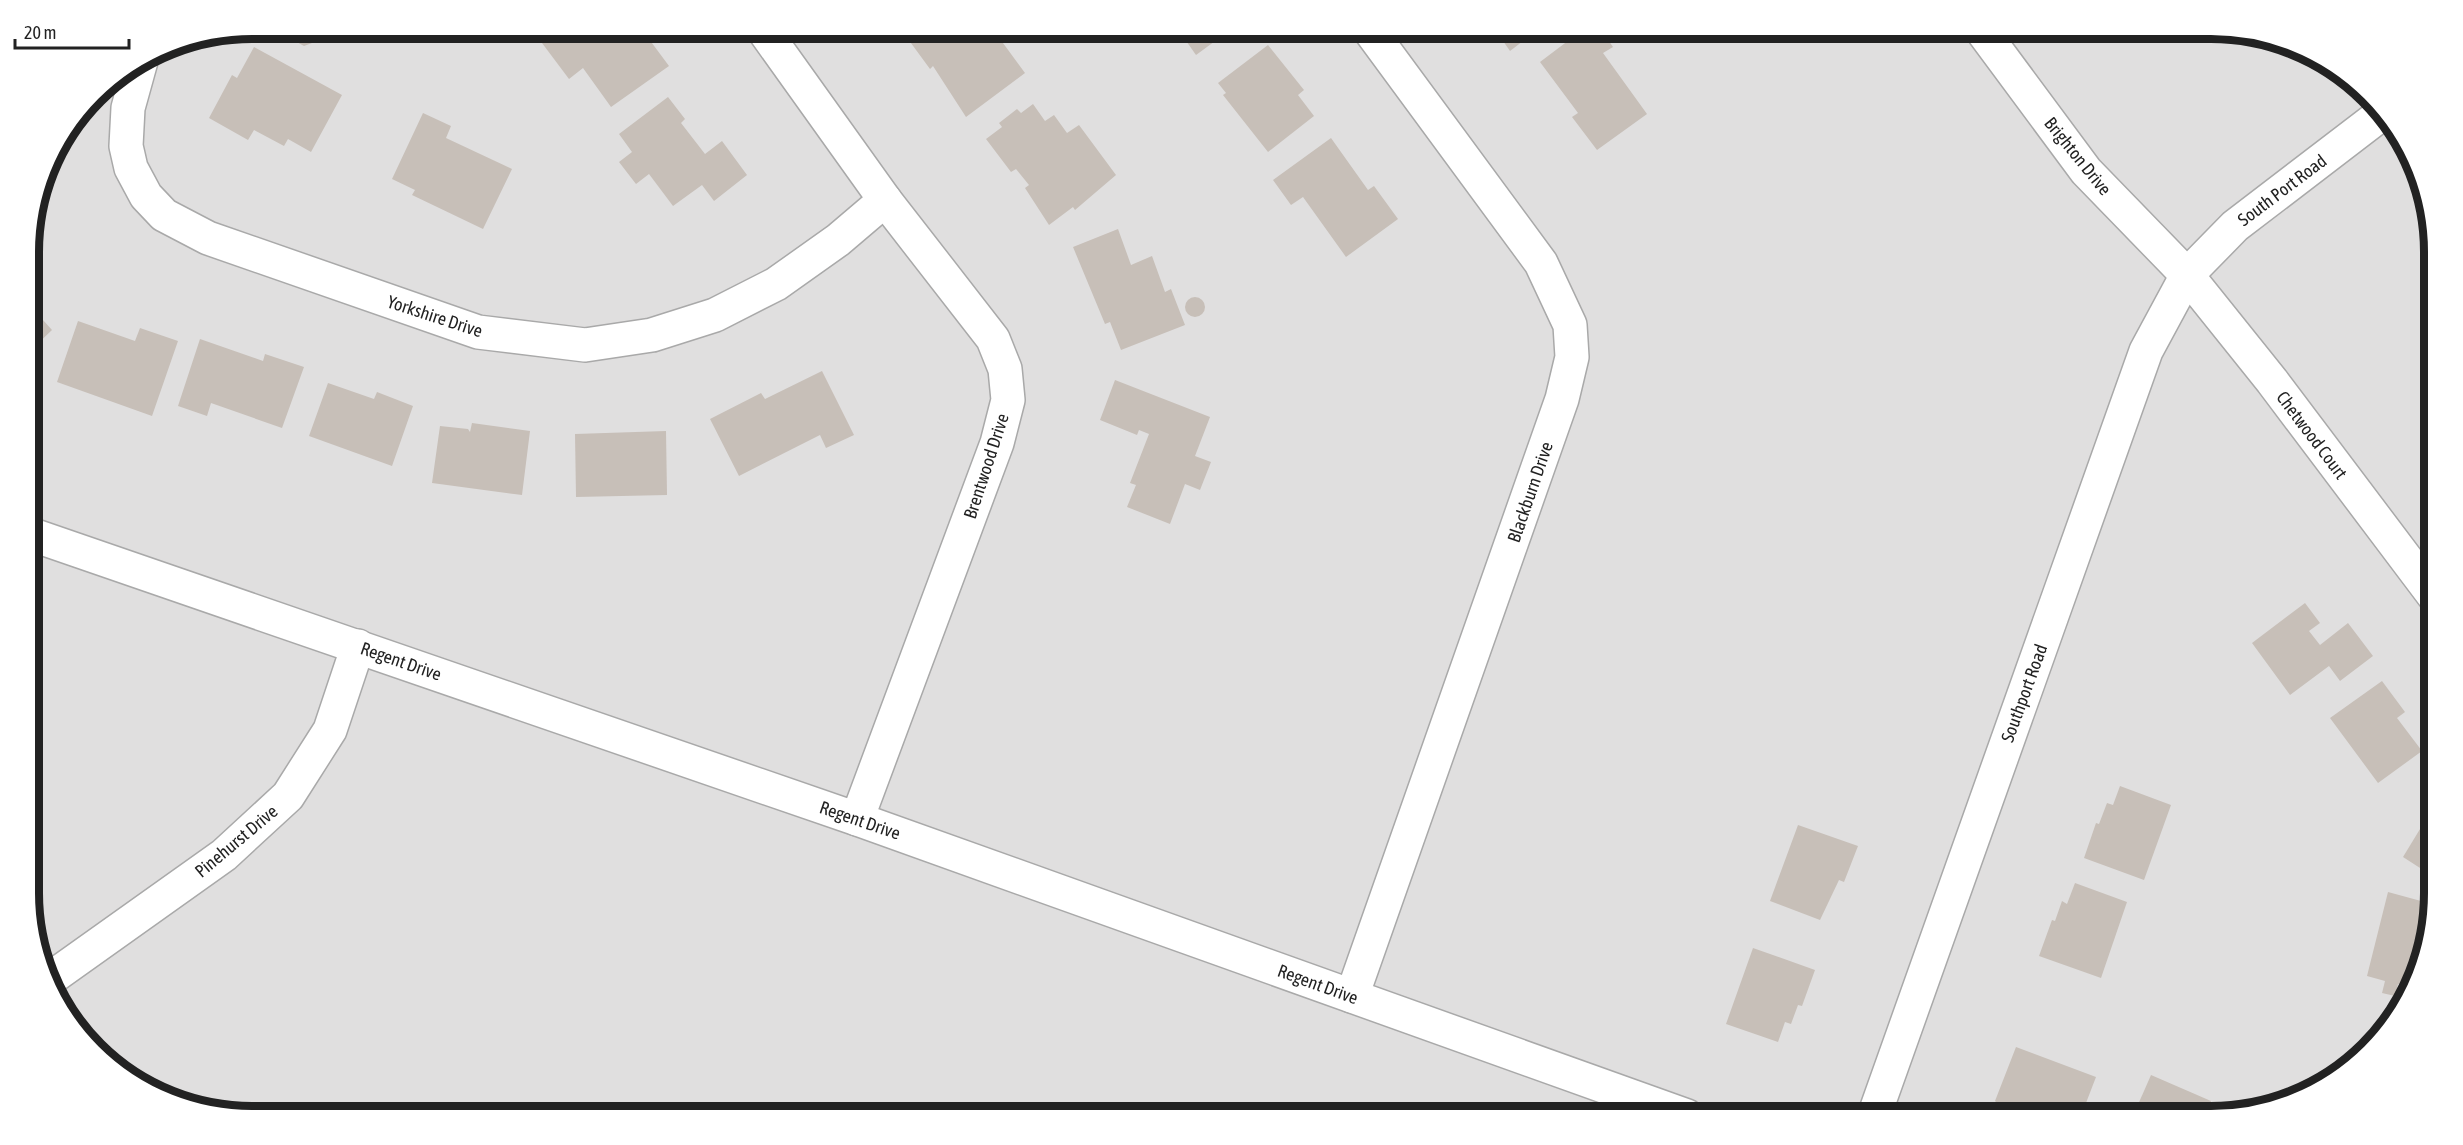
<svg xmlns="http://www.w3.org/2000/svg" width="2463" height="1145" font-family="'Asap Condensed',sans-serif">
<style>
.residential{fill:#e0dfdf}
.building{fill:#c7bfb8}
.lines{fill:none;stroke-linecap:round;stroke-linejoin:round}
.minor-casing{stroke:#a9a9a9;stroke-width:36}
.minor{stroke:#fff;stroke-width:33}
.labels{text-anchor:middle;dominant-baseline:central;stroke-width:5;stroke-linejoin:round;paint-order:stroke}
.street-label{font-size:18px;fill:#222;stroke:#fff}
.rim{fill:none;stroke:#222;stroke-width:8}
</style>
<rect width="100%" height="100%" fill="#f2efe9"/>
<polygon class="residential" points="252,28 2211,28 2297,46 2347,75 2388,116 2418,167 2433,224 2434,893 2417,979 2379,1040 2335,1079 2282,1105 2225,1116 252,1116 166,1099 116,1070 75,1029 45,978 30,922 29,237 52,153 105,84 167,45"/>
<g class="building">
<polygon points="295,28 316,28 318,34 312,43 304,46 295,41"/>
<polygon points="553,28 624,28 632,39 643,31 669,66 611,107 583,68 569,79 542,43 556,33"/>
<polygon points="904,28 992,28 1025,73 966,117 933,66 930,69 908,39 911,37"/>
<polygon points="1177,28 1233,28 1196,55"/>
<polygon points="1494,28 1540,28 1510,51"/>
<polygon points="1585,28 1600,28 1613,47 1603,53 1647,114 1597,150 1572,117 1578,113 1540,62"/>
<polygon points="1268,45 1304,90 1298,95 1314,116 1268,152 1223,95 1226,93 1218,83"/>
<polygon points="254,47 342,95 311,152 288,139 284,146 254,130 248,140 209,118 232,75 237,78"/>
<polygon points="668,97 685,119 681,123 705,154 722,141 747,175 714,201 702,185 673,206 649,174 636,184 619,162 632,152 619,134"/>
<polygon points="1033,104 1045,121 1054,115 1067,133 1079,125 1116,175 1075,210 1073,207 1049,225 1025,188 1029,185 1016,169 1011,172 986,139 1002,127 999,123 1017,109 1021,113"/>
<polygon points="423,113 451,126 446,138 512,169 483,229 412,195 415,190 392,179"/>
<polygon points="1331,138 1368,190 1374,186 1398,219 1346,257 1303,197 1291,205 1273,180"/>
<polygon points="1118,229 1131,265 1152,256 1165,292 1171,289 1185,325 1121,350 1110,322 1105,324 1073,247"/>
<circle cx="1195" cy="307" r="10"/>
<polygon points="29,298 38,307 34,310 52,330 29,352"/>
<polygon points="78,321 135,341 140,328 178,341 152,416 57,382"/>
<polygon points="200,339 263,361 265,354 304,367 282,428 211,403 207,416 178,406"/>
<polygon points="822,371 854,435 826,448 820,435 739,476 710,419 761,393 765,399"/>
<polygon points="1115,380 1210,417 1195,456 1211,462 1200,490 1185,484 1170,524 1127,507 1136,485 1130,483 1149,434 1139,430 1137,435 1100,420"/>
<polygon points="328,383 374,399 377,392 413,406 392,466 309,436"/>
<polygon points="472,423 530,431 522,495 432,483 440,426 468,429 470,432"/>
<polygon points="666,431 667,495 576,497 575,434"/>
<polygon points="2305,603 2320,623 2309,631 2320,645 2348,623 2373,656 2340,681 2329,666 2290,695 2252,643"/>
<polygon points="2382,681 2405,712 2397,718 2422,751 2378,783 2330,718"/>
<polygon points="2120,786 2171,805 2144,880 2084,858 2096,823 2099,824 2107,803 2113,805"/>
<polygon points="2434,806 2434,877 2403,857"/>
<polygon points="1798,825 1858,846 1844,882 1839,880 1820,920 1770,901"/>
<polygon points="2075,883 2127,902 2101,978 2039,956 2052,920 2055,921 2062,901 2067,904"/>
<polygon points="2388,892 2432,904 2417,979 2412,988 2398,984 2395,996 2382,993 2385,981 2367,976"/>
<polygon points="1753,948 1815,970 1802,1006 1798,1005 1791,1024 1785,1022 1778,1042 1726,1024"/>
<polygon points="2016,1047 2096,1077 2081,1116 2020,1116 2022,1112 2000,1106 1995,1101"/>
<polygon points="2151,1075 2211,1101 2204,1116 2133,1116"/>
</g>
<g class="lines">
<defs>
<g id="minor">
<polyline points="762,28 885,200 993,339 1005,369 1008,400 997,443 857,819"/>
<polyline points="1980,28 2086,171 2187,275 2272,381 2434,596"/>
<polyline points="141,61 128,108 126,146 131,168 146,196 164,215 208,238 478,332 585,345 652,335 715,315 776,284 838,240 885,200"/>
<polyline points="30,534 857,819 1687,1116"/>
<polyline points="47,981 224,855 288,796 330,730 358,646"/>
<polyline points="1352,996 1562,399 1572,357 1570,325 1541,263 1368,28"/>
<polyline points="1874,1116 2146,351 2187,275 2235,226 2384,112"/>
</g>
</defs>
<use href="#minor" class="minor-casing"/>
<use href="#minor" class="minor"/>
</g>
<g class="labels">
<g class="street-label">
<text transform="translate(2078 156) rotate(51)">Brighton Drive</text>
<text transform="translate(2282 190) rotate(-37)">South Port Road</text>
<text transform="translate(435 316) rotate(18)">Yorkshire Drive</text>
<text transform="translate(2312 435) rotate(53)">Chetwood Court</text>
<text transform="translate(986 466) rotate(-72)">Brentwood Drive</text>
<text transform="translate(1530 492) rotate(-71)">Blackburn Drive</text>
<text transform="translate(401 661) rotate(19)">Regent Drive</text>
<text transform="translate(2024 693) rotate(-70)">Southport Road</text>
<text transform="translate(860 820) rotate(19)">Regent Drive</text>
<text transform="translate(236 841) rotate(-40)">Pinehurst Drive</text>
<text transform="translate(1318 984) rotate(20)">Regent Drive</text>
</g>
</g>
<path d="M0 0H2463V1145H0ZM252 39H2211A213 213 0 0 1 2424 252V893A213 213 0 0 1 2211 1106H252A213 213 0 0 1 39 893V252A213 213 0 0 1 252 39Z" fill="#fff" fill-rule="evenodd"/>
<path class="rim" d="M252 39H2211A213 213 0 0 1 2424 252V893A213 213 0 0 1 2211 1106H252A213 213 0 0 1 39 893V252A213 213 0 0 1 252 39Z"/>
<path d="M15 39v9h114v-9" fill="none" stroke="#222222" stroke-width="3"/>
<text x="24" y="39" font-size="18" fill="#222222" stroke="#ffffff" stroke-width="4.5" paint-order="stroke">20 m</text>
</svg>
